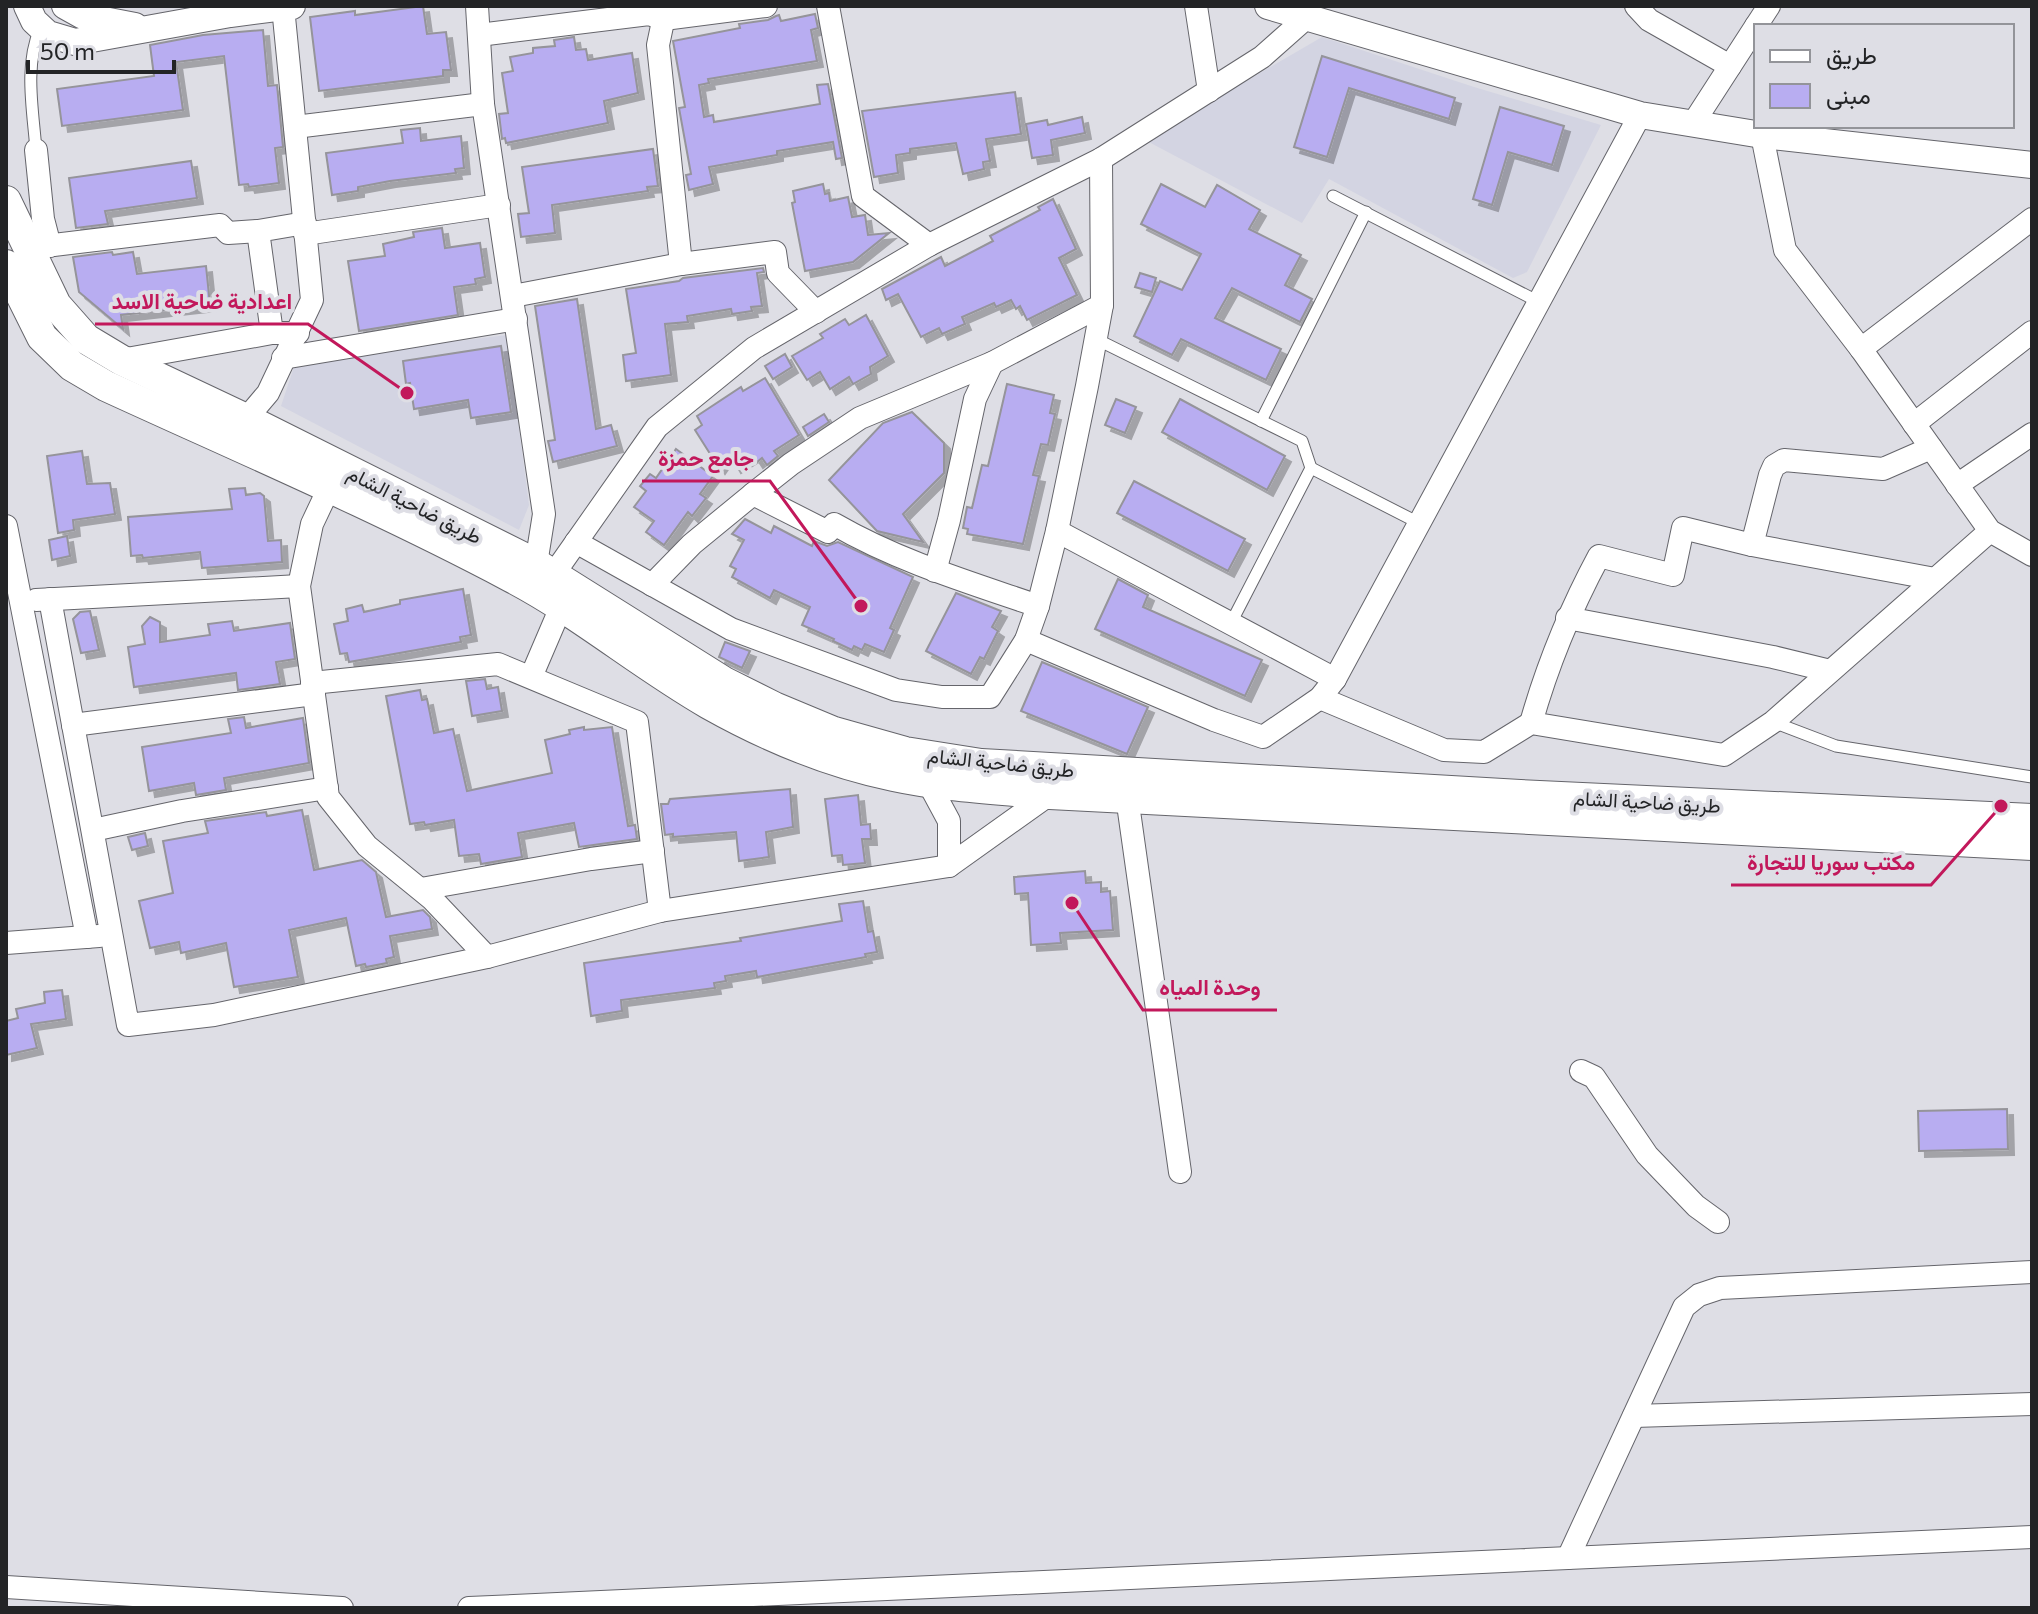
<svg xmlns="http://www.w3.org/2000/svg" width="2038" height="1614" font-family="Commissioner,Vazirmatn,sans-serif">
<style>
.built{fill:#d3d4e2}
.building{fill:#b8adf1;stroke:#95949a;stroke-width:2;filter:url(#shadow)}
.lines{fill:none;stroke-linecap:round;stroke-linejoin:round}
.service-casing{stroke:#65656b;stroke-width:13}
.minor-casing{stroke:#65656b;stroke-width:24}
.tertiary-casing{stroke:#65656b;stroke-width:28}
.secondary-casing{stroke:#65656b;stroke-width:32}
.service{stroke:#fff;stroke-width:11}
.minor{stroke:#fff;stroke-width:22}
.tertiary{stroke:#fff;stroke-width:26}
.secondary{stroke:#fff;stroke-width:30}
.labels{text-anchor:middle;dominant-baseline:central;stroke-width:8;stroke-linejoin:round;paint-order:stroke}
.street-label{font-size:20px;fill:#232426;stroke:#dedee5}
.leader{fill:none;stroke:#c2185b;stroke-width:3}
.callout-dot{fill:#c2185b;stroke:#dedee5;stroke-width:3}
.callout-label{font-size:22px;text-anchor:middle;font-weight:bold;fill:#c2185b;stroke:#dedee5;stroke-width:8;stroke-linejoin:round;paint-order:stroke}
</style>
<defs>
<filter id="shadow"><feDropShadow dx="6" dy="6" stdDeviation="0" flood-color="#0004"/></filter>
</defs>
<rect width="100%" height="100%" fill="#dedee5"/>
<g class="built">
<polygon points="1322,37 1474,87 1601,125 1527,272 1513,278 1329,179 1302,223 1145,140"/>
<polygon points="507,335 529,505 519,530 281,406 296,361"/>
</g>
<g class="building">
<polygon points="423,6 427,34 446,32 451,70 443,70 443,76 319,91 310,17 355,11 355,15"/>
<polygon points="815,14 818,28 811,30 817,61 708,79 709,83 699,85 704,117 713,115 714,122 820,104 817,85 828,84 842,158 836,159 833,142 777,151 777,155 709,167 713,184 689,190 686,175 691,174 679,108 685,107 673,41 740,28 739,24 768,20 776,16 779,15 781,21"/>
<polygon points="263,30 268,86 277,85 283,147 275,148 279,183 249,187 248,184 239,185 224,56 176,62 183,110 62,126 57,89 154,76 150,45 203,35"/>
<polygon points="574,37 576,50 586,49 588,60 632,53 638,93 604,101 608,123 506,143 505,138 502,139 499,114 508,113 502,73 513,71 510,57 533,53 533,48 555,46 554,40"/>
<polygon points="1322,56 1455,98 1449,119 1349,88 1327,157 1294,147"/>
<polygon points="1015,92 1021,134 986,139 990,161 983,162 984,169 963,174 956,143 910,149 910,153 896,155 898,173 874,177 862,111"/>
<polygon points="1500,107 1564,126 1552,165 1508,152 1492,205 1473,199"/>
<polygon points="1082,117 1085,133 1051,140 1053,155 1032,158 1026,124 1047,120 1048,125"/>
<polygon points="420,128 421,141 461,136 464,168 455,169 456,173 390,181 358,187 358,191 332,195 326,153 403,143 401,130"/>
<polygon points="653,149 658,186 647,187 648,191 552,205 555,233 521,237 518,214 529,213 522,167"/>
<polygon points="191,161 197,198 105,211 108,224 76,228 69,178"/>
<polygon points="823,184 825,194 829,193 830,201 848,197 852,217 865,215 868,235 889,233 853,262 805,271 792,203 795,202 793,191"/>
<polygon points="1161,184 1205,207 1217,185 1260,210 1249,229 1301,255 1285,285 1312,299 1300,322 1232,288 1215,318 1281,349 1266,380 1181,339 1172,355 1134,336 1160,281 1182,290 1201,254 1141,224"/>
<polygon points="1053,199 1076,249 1059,258 1077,295 1027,320 1020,306 1016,309 1011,300 996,307 994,303 962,317 965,324 942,334 939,328 921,337 898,294 886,300 882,289 941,257 945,266 993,241 990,236 1040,210 1038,207"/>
<polygon points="442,228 445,248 480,243 485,277 475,279 476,284 454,287 458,315 359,331 348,261 385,256 383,244 414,237 413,232"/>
<polygon points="112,252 113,255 133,252 137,274 206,266 210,305 121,315 123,329 79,292 73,257"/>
<polygon points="763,268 764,272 757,273 762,306 751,307 752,311 732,314 731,309 687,316 688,322 665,324 671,375 626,381 623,355 636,353 626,289 679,281 683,278"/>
<polygon points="1140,273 1156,278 1152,292 1135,287"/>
<polygon points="577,299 596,429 611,425 617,446 553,462 548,441 555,440 535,306"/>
<polygon points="866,315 888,356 870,367 871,374 853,384 849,377 830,389 820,372 807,380 792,356 823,338 820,334 845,319 849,325"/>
<polygon points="501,346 511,412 471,418 468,400 414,409 410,383 406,384 403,361"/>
<polygon points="785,354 792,367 773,379 765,366"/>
<polygon points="765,378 799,435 774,451 778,456 767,465 762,458 757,462 753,456 735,467 728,455 719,468 695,430 702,425 697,416 741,387 743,391"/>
<polygon points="1007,384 1054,395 1050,413 1055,414 1048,445 1041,444 1033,475 1039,476 1023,544 967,534 968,529 963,528 967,507 972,508 982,465 988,466"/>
<polygon points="1116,399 1136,407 1125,433 1105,425"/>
<polygon points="1180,399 1285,456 1267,490 1162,432"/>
<polygon points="912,412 944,443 944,473 903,514 923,542 877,531 829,480 883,423"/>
<polygon points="824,414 829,422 808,436 803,427"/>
<polygon points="676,449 713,476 700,494 706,498 692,516 688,512 664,545 646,532 654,521 634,507 646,491 640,486 650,474 656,478"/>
<polygon points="82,451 87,484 110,483 115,514 73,520 74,530 58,533 47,456"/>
<polygon points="1134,481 1245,539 1228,571 1117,513"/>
<polygon points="245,488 246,495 260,493 264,496 268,541 281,540 282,562 202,568 200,552 143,558 142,555 131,556 128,517 232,509 229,489"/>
<polygon points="745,519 771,533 774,526 812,546 814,541 827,546 838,542 913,577 890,628 894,630 884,652 865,644 862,650 854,646 852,650 833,641 834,639 802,625 810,607 774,590 770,598 732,577 736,569 730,566 744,540 732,534"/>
<polygon points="67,536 70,556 52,560 49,540"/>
<polygon points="1118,579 1148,595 1143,607 1262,660 1245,696 1095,629"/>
<polygon points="463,589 471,635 460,637 461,642 349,662 347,653 340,654 334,624 348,621 346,609 362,605 364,612 400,604 400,600"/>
<polygon points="956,593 1001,611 992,627 998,631 984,659 980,657 971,674 926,651"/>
<polygon points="90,611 99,650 81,653 73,619 80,612"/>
<polygon points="150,617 160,622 160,642 210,635 208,624 232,621 234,631 290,623 295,659 276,662 280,684 238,690 236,673 134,687 128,647 145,644 142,626"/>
<polygon points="725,642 750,651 742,668 719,657"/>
<polygon points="1042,662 1148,707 1127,754 1021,711"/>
<polygon points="485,679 487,689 498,687 502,711 472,716 466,681"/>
<polygon points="420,690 422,700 427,699 434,733 453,729 467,791 552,773 545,740 570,734 569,730 584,727 584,730 612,727 628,826 635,825 637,839 579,847 574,823 518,833 522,857 481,864 479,854 459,856 454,820 425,825 424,822 410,824 386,696"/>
<polygon points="244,717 246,728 303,718 309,763 224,778 226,790 196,795 194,783 149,791 142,747 231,733 228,719"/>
<polygon points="790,789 793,827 766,832 769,857 739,861 736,832 673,837 673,834 665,835 661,804 668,804 670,799"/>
<polygon points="858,795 861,825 870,824 871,839 862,839 865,863 843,865 842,855 832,856 825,799"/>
<polygon points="302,810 314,870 362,860 376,872 386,917 423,910 430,917 432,929 390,936 394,957 386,959 387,963 366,967 365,964 356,966 346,918 289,930 298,977 234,987 226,943 181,953 179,942 150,948 139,901 173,893 163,841 208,833 205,821 266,812 267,816"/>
<polygon points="145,833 148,846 132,850 128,837"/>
<polygon points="1085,871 1086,883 1101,882 1101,892 1110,891 1113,930 1060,933 1061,943 1031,945 1028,893 1015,894 1014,877"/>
<polygon points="863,901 868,932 873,931 877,952 865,954 866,957 757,977 756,971 725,976 726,981 714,983 715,988 621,1000 622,1011 591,1016 584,963 741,941 740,938 842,921 839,904"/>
<polygon points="62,990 66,1019 31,1024 37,1048 6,1055 6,1021 18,1018 16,1009 45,1003 44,992"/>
<polygon points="2007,1109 2008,1149 1919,1151 1918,1111"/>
</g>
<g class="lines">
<defs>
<g id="service">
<path d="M36,150C33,110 24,66 40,29"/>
<polyline points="1333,196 1539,302"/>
<polyline points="1096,339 1302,441 1311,468 1231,623"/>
<polyline points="1261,421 1366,212"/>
<polyline points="1311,468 1419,523"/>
<polyline points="1773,722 1836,746 2032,777"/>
</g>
<g id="minor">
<polyline points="477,6 483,104 544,514 536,564"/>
<polyline points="828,6 863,196 929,245"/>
<polyline points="1196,6 1209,91"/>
<polyline points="1636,6 1649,20 1730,66"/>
<polyline points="666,7 658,45 681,264"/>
<polyline points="1756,26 1769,6"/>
<polyline points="479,35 649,14 664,19 766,6"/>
<polyline points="1692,125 1756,26"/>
<polyline points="295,127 483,104"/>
<polyline points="1762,135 1785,250 1861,349 1990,531 2032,555"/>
<polyline points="36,150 43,219 50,246"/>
<polyline points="305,234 499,205"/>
<polyline points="29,248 220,225 228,233 258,231"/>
<polyline points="513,296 681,264 775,252 778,273 816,312"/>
<polyline points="272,333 258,231 305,223"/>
<polyline points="1861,349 2032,219"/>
<polyline points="283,358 516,319"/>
<polyline points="121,360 272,333 298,333"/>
<polyline points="246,419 268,393 312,300 283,7"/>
<polyline points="1914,424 2032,332"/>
<polyline points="1931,448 1883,469 1784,460 1774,466 1770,475 1752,545 1935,579"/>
<polyline points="1957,485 2032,434"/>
<polyline points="329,488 312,524 299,586 328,797 367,846 432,899 487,957"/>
<polyline points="753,494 791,464 860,418 992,363 1102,305"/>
<polyline points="6,526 87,937"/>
<polyline points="1057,531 1335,679"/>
<polyline points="576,542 731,629 896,690 942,697 990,697 1026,640 1038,606 1057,531 1087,386 1102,305 1101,159"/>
<polyline points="935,571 949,520 975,399 992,363"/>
<polyline points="553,575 657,427 754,348 929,245 1101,159 1262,57 1306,18"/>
<path d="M652,585L692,544L753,494L828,532L834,524C898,561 968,582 1038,606"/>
<polyline points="50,599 128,1025 214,1015 487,957 660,911 949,866 1050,794"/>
<polyline points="36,600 299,586"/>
<polyline points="1567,618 1773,657 1830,671"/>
<polyline points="1026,640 1214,720 1263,737 1320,698 1335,679 1640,115"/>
<polyline points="531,677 561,607"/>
<polyline points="312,683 498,664 637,722 660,911"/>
<polyline points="1320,698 1444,750 1484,752 1531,723 1724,755 1773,722 1990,531"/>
<path d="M1531,723C1548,663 1570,610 1599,556L1673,575L1683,528L1752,545"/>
<polyline points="73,725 314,694"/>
<polyline points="928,782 949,821 949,866"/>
<polyline points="1127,797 1180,1172"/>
<polyline points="93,830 182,811 327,788"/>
<polyline points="421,889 591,859 653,851"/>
<polyline points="6,943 99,936"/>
<polyline points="1581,1071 1594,1077 1647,1155 1696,1206 1718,1222"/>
<polyline points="1634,1416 2032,1404"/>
<polyline points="1568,1558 1684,1307 1699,1295 1720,1288 2032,1272"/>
<polyline points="6,1587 342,1608"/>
<polyline points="469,1608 2032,1537"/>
</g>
<g id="tertiary">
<polyline points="27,6 34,21 48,34 75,42 230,14 292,6"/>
<polyline points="65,6 83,16 135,26"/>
<polyline points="1268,6 1640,115 1762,135 2032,165"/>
</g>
<g id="secondary">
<polyline points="6,201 56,305 86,339 121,360 246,419 536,564 724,682 774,707 834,732 905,752 981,764 1520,795 2032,819"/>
<path d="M6,265L42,337L72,366L106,386C241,448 379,507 511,577C580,613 641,665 709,704C766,736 830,763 894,776C945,787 999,789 1050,794L2032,845"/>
</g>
</defs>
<use href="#service" class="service-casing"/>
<use href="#minor" class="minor-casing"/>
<use href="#tertiary" class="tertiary-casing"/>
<use href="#secondary" class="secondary-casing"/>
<use href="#service" class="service"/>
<use href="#minor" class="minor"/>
<use href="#tertiary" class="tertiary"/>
<use href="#secondary" class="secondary"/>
</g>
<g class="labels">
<g class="street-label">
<text transform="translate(415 504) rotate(27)">طريق ضاحية الشام</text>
<text transform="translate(1001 762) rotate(6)">طريق ضاحية الشام</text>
<text transform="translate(1647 801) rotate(3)">طريق ضاحية الشام</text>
</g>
</g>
<path class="leader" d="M407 393L308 324H95M861 606L770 481H642M2001 806L1931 885H1731M1072 903L1143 1010H1277"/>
<g class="callout-dot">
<circle cx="407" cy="393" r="8"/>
<circle cx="861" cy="606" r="8"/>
<circle cx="2001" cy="806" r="8"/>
<circle cx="1072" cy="903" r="8"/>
</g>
<g class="callout-label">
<text x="202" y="309">اعدادية ضاحية الاسد</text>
<text x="706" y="466">جامع حمزة</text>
<text x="1831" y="870">مكتب سوريا للتجارة</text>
<text x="1210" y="995">وحدة المياه</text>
</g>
<rect width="2038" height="1614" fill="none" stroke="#232426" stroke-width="16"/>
<rect x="1754" y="24" width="260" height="104" fill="#dedee5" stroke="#939499" stroke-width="2"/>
<rect x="1770" y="50" width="40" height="12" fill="#ffffff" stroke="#939499" stroke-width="2"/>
<text x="1826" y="64" font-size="24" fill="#232426">طريق</text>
<rect x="1770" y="84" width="40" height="24" fill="#b8adf1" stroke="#939499" stroke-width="2"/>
<text x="1826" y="104" font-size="24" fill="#232426">مبنى</text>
<path d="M28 60v12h146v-12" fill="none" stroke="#232426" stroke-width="4"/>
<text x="40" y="60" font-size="24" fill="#232426" stroke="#dedee5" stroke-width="6" paint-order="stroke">50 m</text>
</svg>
